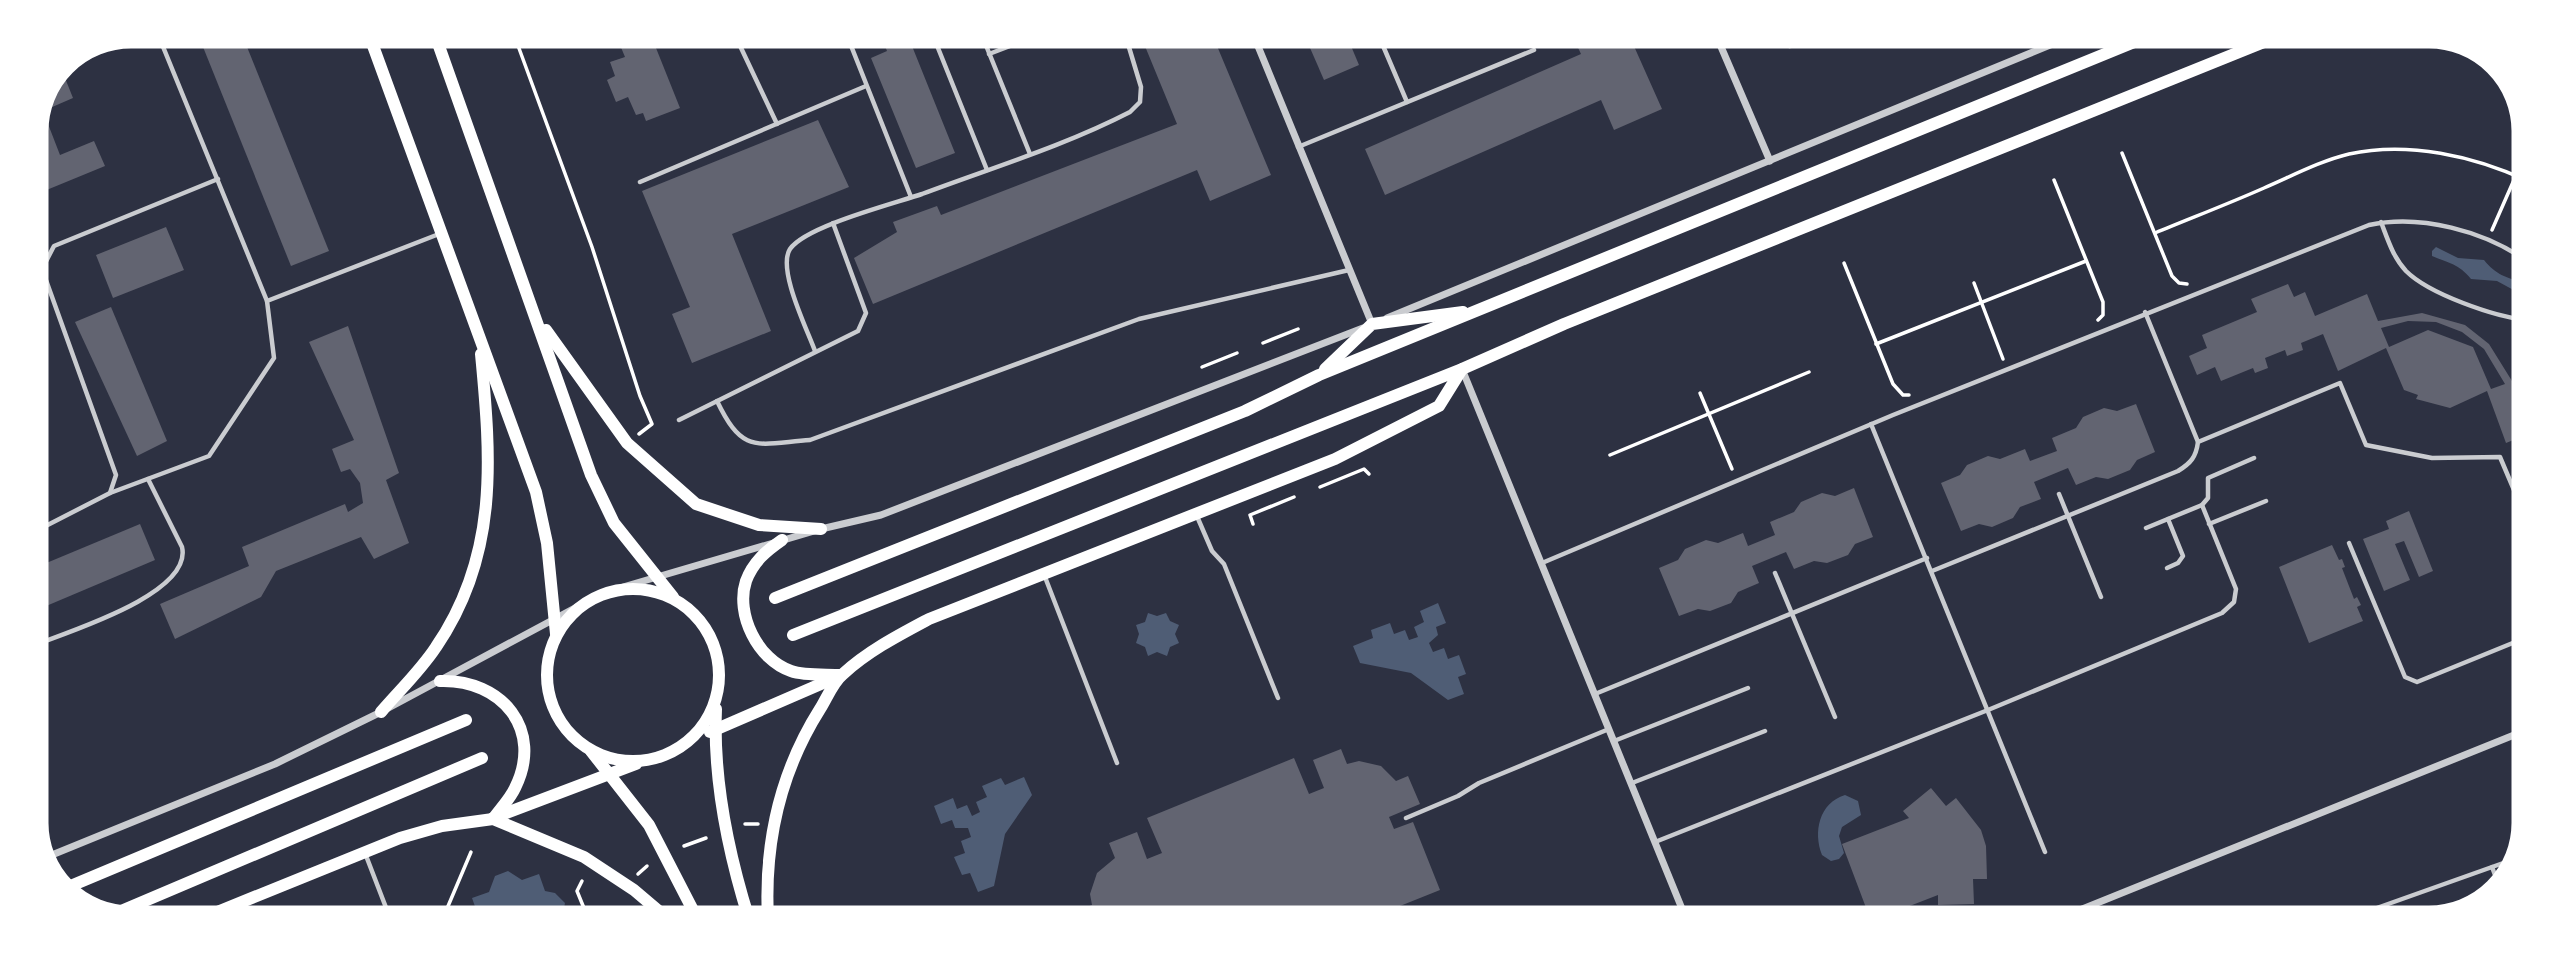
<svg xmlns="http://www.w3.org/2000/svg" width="2560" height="954" font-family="'PT Sans',sans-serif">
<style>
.water{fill:#4f5d75}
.building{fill:#626471;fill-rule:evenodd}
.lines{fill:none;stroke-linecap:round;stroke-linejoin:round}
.path{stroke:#fff;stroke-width:3.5}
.service{stroke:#caccd0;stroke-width:4.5}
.minor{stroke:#caccd0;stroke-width:7}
.primary{stroke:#fff;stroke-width:12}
.rim{fill:none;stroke:#fff;stroke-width:9}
</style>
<rect width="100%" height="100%" fill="#2d3142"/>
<g class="water">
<path d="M2436,247L2458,258L2484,260C2496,275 2506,277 2523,283L2524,289L2519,293L2497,281L2471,279C2459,264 2449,263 2432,256V251Z"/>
<polygon points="1438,603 1446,623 1436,627 1438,635 1429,643 1433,652 1444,648 1448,659 1459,655 1466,674 1458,677 1464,694 1448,700 1411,673 1360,663 1353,646 1373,638 1371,630 1390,623 1394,634 1405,630 1409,640 1418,637 1414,627 1424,622 1420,611"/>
<polygon points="1148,613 1157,616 1166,613 1170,621 1179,625 1175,634 1179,643 1170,647 1167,656 1157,652 1148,656 1145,647 1136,643 1139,634 1136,625 1145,622"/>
<polygon points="1024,777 1032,795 1005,834 994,886 978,892 970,873 962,875 954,857 965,853 961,841 971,837 968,828 955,828 952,820 941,824 934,806 953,798 957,809 967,805 972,816 980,812 976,802 987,797 982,786 1001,778 1005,785"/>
<path d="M1845,795L1858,801L1861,815L1842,827L1839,836L1844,853L1839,859L1831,861L1822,855C1813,832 1819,803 1845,795Z"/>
<polygon points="508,871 522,880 539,874 545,891 555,893 565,903 562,918 475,918 478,915 472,898 489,892 495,876"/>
</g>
<g class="building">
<polygon points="197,32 241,32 329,251 291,266"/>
<polygon points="615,33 650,33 680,108 646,121 643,113 636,115 628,97 616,102 607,80 615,76 610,62 625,57"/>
<polygon points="880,33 919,33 922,42 912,46 955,153 916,168 871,58 887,51"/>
<polygon points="1140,34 1212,34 1271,175 1210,201 1197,170 873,304 854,258 897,232 893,222 937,206 941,215 1177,124"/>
<polygon points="1304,34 1346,34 1359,65 1324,80"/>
<polygon points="1572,35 1629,35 1662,109 1614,130 1601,100 1385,195 1365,149 1581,54"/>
<polygon points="1784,35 1824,35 1824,36 1789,49"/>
<polygon points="63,73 73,98 43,111 60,155 94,141 105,166 32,196 32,166 43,162 32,135 32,124 53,77"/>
<polygon points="818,120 849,187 732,234 771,331 692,363 672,314 690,307 642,191"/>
<polygon points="166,227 184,270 113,298 96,255"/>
<path d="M2288,284L2294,297L2305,292L2315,316L2367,294L2378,321L2422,313L2465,325L2489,344L2512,381L2526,375V435L2506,443L2487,391L2450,408L2416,399L2418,395L2404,390L2386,348L2338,371L2323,334L2301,343L2303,350L2287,356L2285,350L2265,358L2268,368L2255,373L2253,368L2221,381L2215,367L2197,375L2189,356L2207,348L2202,335L2257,312L2251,299ZM2408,321L2436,322L2462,332L2484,349L2505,384L2491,389L2473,347L2428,330L2389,347L2381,328Z"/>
<polygon points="111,307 167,441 137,456 75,322"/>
<polygon points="348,326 399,473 386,480 409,543 374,559 361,537 276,571 261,597 175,639 160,604 249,566 242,547 345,504 348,512 363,503 360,483 350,469 341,472 332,449 354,440 309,342"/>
<polygon points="2136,404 2155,452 2137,460 2130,470 2108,479 2096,477 2076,485 2068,468 2034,482 2041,499 2020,507 2013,518 1992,527 1979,524 1961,531 1941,483 1960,475 1967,465 1988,456 2000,459 2025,449 2030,461 2057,451 2052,438 2076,428 2083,417 2104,408 2117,411"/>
<polygon points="1854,488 1873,537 1855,544 1848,555 1827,563 1814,561 1794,569 1786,552 1752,566 1759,583 1738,592 1731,603 1710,611 1698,609 1679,616 1659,568 1678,560 1685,549 1706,540 1718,543 1743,533 1748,546 1775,535 1770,522 1794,512 1801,502 1822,493 1835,496"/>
<polygon points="2409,511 2433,571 2419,577 2404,541 2395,544 2410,580 2384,591 2363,539 2389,529 2386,521"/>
<polygon points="140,524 155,560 32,612 32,569"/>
<polygon points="2332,545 2339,560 2342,559 2345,567 2342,568 2354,599 2357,597 2361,605 2357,607 2363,621 2309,643 2279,567"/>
<polygon points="1341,749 1347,764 1359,761 1381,766 1396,781 1408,776 1420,804 1389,817 1394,829 1413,822 1440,890 1365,920 1083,919 1079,910 1092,905 1090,894 1097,873 1115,858 1109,843 1137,832 1147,859 1162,853 1147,818 1294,758 1309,794 1324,788 1313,760"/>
<polygon points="1931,788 1946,806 1956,798 1981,830 1986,846 1987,879 1973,879 1974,904 1938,905 1938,895 1871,921 1842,844 1909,818 1903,811"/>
</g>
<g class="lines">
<g class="path">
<polyline points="513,32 592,247 640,396 652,424 639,434"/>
<polyline points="2122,153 2172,276 2179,283 2187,284"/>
<polyline points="2054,180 2103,302 2103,315 2098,320"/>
<polyline points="2492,230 2528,148"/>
<path d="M2155,233C2191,218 2228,204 2264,188C2292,176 2320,161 2349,154C2408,141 2474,156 2528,181"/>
<polyline points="1844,263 1893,384 1903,395 1909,395"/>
<polyline points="1974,283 2003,359"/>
<polyline points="1263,343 1298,329"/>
<polyline points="1876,344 2086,261"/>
<polyline points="1202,367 1237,353"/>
<polyline points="1700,393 1732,469"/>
<polyline points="1610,455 1809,372"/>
<polyline points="1320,487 1364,469 1369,474"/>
<polyline points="1253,524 1250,515 1294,497"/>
<polyline points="745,824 758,824"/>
<polyline points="684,846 706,838"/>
<polyline points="638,874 647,866"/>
<polyline points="582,881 577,891 588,918"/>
<polyline points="443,918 471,852"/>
</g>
<g class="service">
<polyline points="157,32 267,301"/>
<polyline points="734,33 777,124"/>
<polyline points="846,33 911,197"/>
<polyline points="932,33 987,170"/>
<polyline points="981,33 1030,154"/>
<polyline points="1378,34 1407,102"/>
<polyline points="989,54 1041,34"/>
<polyline points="1298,147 1534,50"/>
<polyline points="640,182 866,86"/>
<path d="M2381,222C2388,240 2393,257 2406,271C2429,294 2495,317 2527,320"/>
<polyline points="2145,312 2198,442"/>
<path d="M815,351C807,329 777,269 790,249C806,226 893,204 922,194C991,168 1064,146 1130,112L1140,102L1141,87L1125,34"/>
<path d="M717,401C743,455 756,444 810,440L1139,319L1349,270"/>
<polyline points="679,420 858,331 866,313 833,223"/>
<polyline points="1871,424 2045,852"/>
<polyline points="110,493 209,456 274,358 267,301 439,234"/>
<polyline points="2059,494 2101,597"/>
<polyline points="1196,514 1212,551 1224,564 1278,698"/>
<polyline points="2209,524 2266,501"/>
<polyline points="2146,528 2202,505 2208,498 2208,478 2254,458"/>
<polyline points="32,533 110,493 116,475 42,269 54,246 218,179"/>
<polyline points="2349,543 2405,677 2417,682 2525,638"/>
<path d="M1542,563L1893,415L2369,225C2421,214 2484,231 2527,261"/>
<polyline points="2167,568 2178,563 2183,556 2168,519"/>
<path d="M1932,571L2178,471C2191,463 2196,457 2198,442L2340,383L2366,445L2432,458L2500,457L2525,516"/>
<polyline points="1775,573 1835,717"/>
<polyline points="1045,577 1117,763"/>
<path d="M32,646C67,632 193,594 182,547L148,479"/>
<polyline points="1595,694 1927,558"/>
<polyline points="1614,741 1748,688"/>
<polyline points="1632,783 1765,731"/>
<polyline points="1406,818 1458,796 1479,783 1609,729"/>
<polyline points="1655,842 1988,710 2222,613 2234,602 2236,589 2202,505"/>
<polyline points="365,853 390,918"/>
<polyline points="2492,867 2500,888"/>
<polyline points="2378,922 2374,909 2523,856"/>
</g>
<g class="minor">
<polyline points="1253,34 1372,324"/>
<polyline points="1716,35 1770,161"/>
<polyline points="1387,318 2072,36"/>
<polyline points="1462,369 1687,921"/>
<polyline points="623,587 821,529 881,515 1363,328"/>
<polyline points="42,859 275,764 381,712 588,601"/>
<polyline points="2050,922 2524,731"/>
</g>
<g class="primary">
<polyline points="368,32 536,492 547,543 556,634"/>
<polyline points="434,32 591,475 614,523 673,597"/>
<polyline points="546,330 627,443 696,504 759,525 821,529"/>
<polyline points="1325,369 1372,324 1463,312"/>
<path d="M782,540C766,551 753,562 746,581C735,614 758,660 791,671C805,676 826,674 841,675"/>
<circle cx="633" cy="675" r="86"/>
<polyline points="775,598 1245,411 1319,375 2149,36"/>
<polyline points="793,635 1462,369 1564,324 2279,36"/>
<path d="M440,681C502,679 544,730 515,788C510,799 500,809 493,819"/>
<path d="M716,709C713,779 728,852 749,919"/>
<path d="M381,712C399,691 421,670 436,647C499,555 491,459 481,354"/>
<polyline points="710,732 837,677"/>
<polyline points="591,751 649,825 697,918"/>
<polyline points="493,818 636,764"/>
<polyline points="61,890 466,720"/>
<polyline points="107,917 482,758"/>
<polyline points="205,917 400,838 442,826 493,819 584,857 634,890 667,918"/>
<path d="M768,919C764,843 779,774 820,709C827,698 833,682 843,674C868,651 899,635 929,619L1335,459L1439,406L1462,369"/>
</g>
</g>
<path d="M0 0H2560V954H0ZM131 44H2429A87 87 0 0 1 2516 131V823A87 87 0 0 1 2429 910H131A87 87 0 0 1 44 823V131A87 87 0 0 1 131 44Z" fill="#fff" fill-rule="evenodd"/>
<path class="rim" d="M131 44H2429A87 87 0 0 1 2516 131V823A87 87 0 0 1 2429 910H131A87 87 0 0 1 44 823V131A87 87 0 0 1 131 44Z"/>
</svg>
